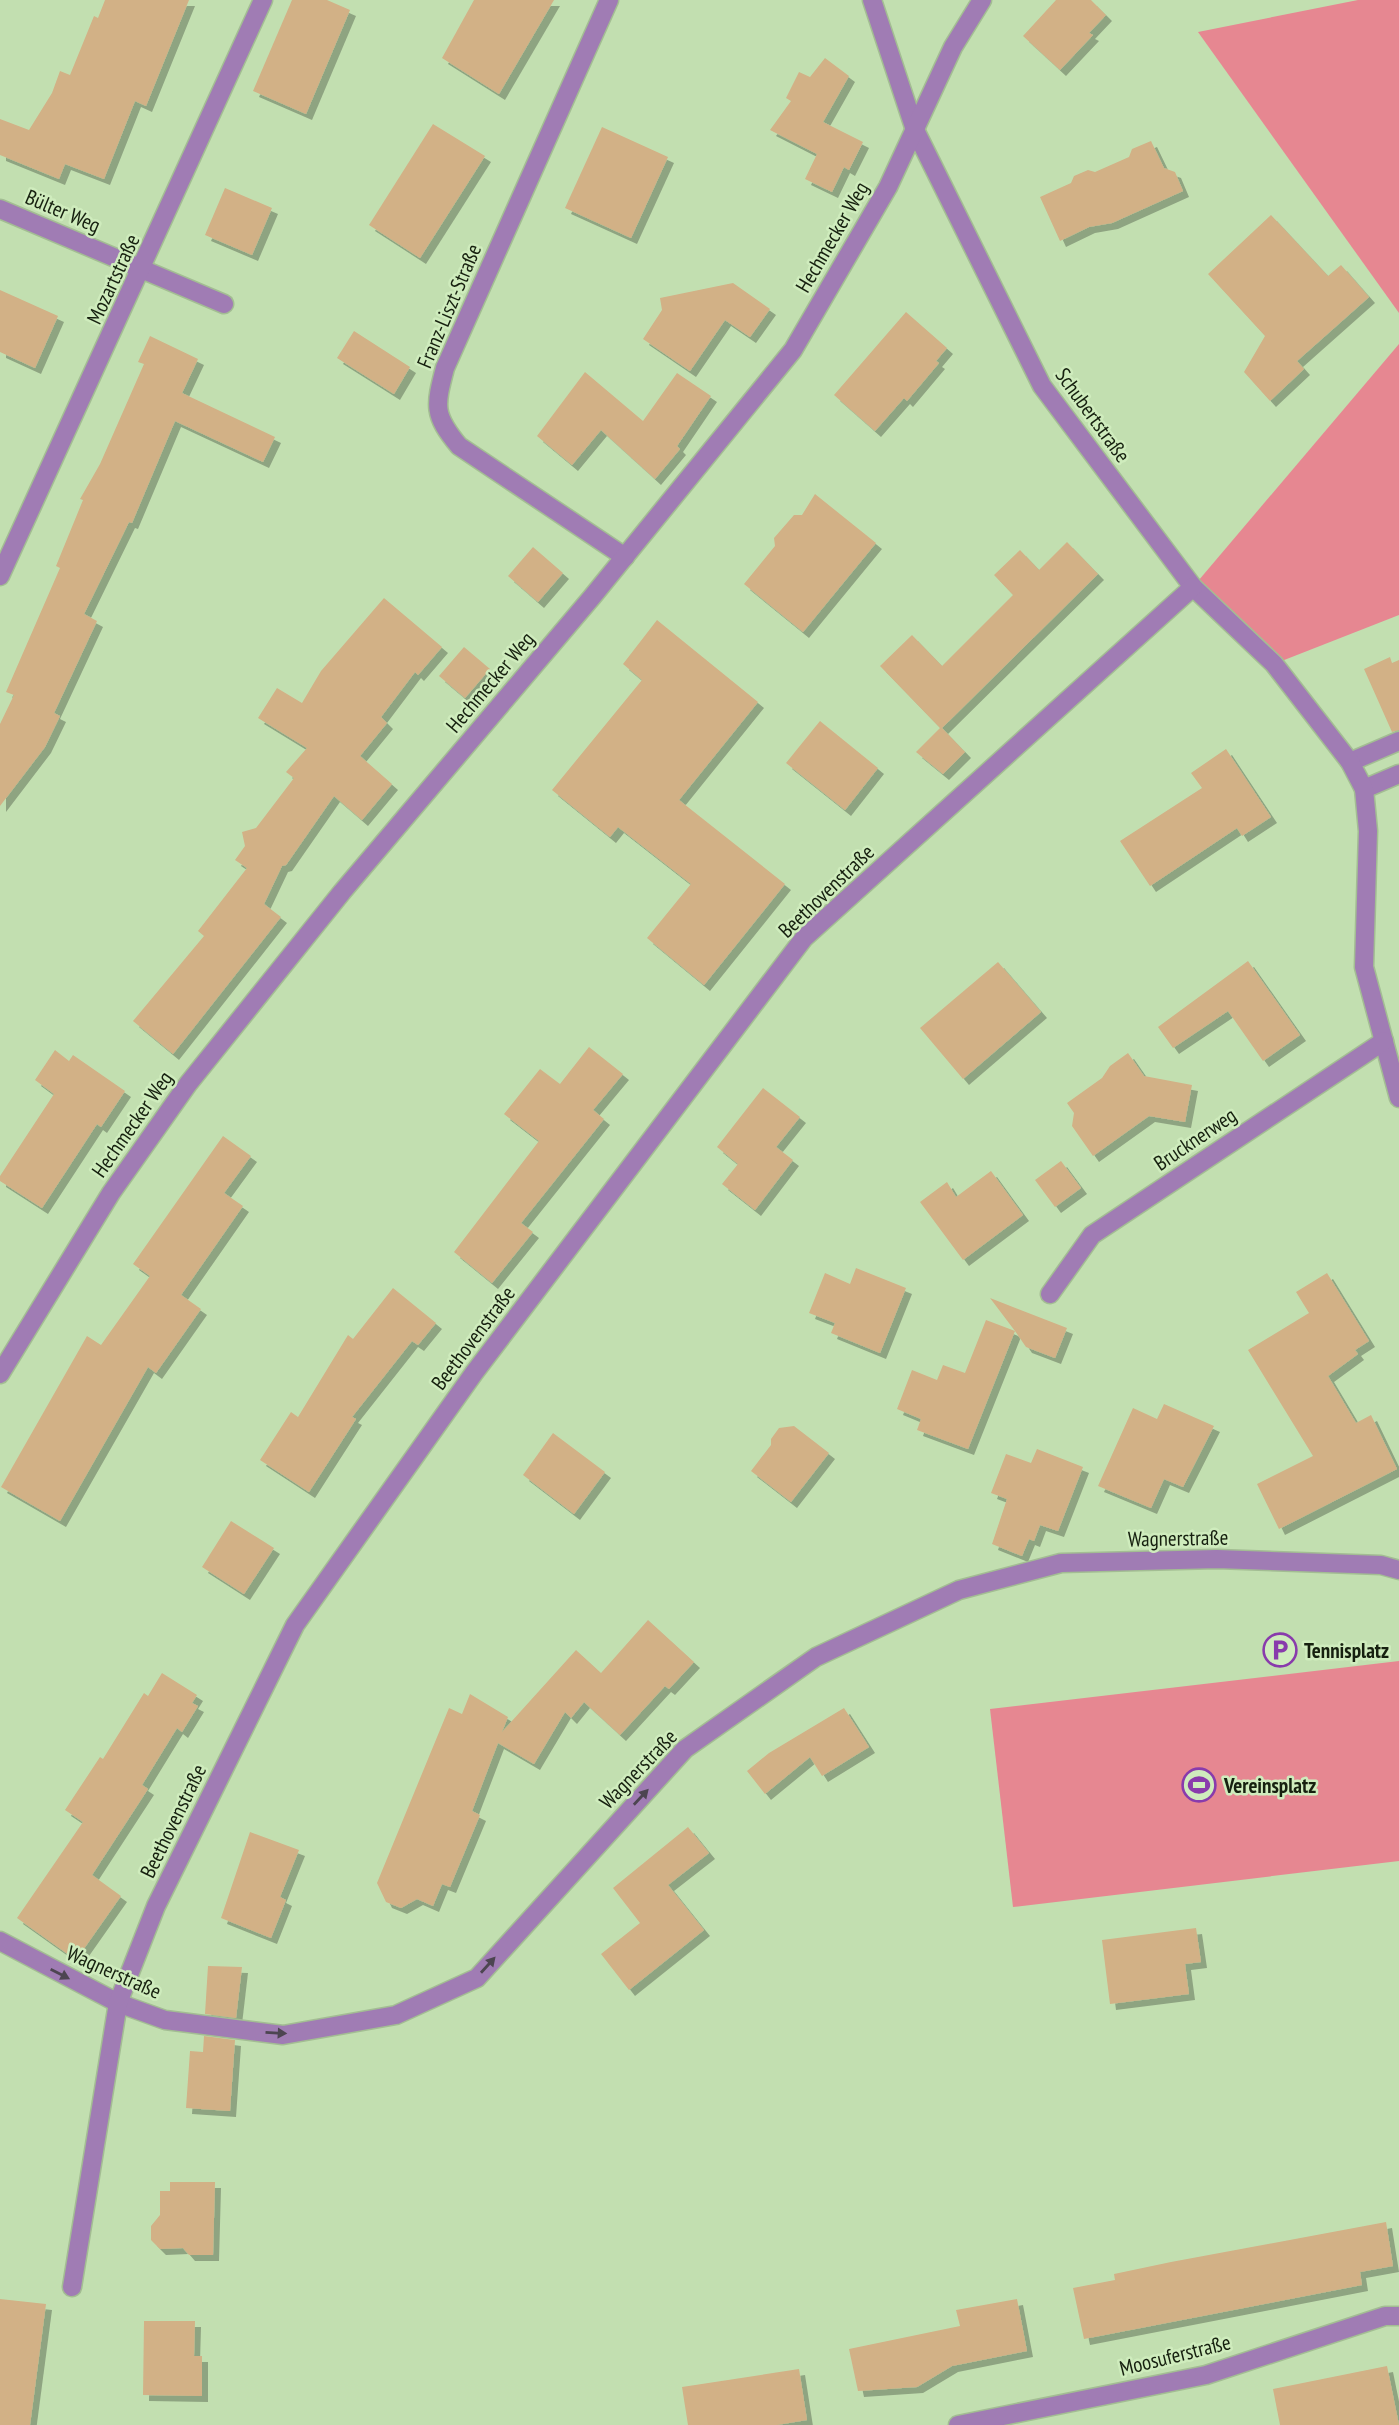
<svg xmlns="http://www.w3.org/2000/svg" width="1399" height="2425" font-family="'PT Sans Narrow',sans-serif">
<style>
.green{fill:#e68791}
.building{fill:#d2b186;filter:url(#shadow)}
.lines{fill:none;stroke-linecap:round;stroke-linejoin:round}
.service-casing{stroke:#a3bd93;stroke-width:21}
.minor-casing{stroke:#a3bd93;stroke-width:21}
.service{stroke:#a07cb4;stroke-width:18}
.minor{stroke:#a07cb4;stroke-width:18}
.oneway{fill:#4d4551}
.labels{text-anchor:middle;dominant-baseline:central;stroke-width:5;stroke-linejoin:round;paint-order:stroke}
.street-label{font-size:21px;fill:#16200f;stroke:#cfecbd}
.poi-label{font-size:21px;font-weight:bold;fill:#16200f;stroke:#cfecbd;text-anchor:start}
</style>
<defs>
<filter id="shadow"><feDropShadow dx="6" dy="6" stdDeviation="0" flood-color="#0004"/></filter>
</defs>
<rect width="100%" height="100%" fill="#c2dfb0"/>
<g class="green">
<polygon points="1358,0 1399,0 1399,313 1198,32"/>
<polygon points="1399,344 1399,615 1274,664 1193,587"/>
<polygon points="1399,1661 1399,1861 1013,1907 990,1709"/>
</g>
<g class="building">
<polygon points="105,0 189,0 146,106 135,101 104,179 65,164 59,179 0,155 0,119 29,130 52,93 60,71 70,75 94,16 98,18"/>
<polygon points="292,0 327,0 350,10 306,114 253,91"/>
<polygon points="474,0 554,0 499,94 442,58"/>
<polygon points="1056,0 1091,0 1106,15 1089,33 1093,35 1060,70 1023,36"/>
<polygon points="825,58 849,76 823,122 863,142 849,170 844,167 832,192 805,179 817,154 770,130 791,101 786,98 799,72 810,77"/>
<polygon points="433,124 485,156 420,258 369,225"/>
<polygon points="602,127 668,157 631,238 565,208"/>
<polygon points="1151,141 1164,168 1175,172 1183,191 1112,223 1089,227 1060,241 1040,197 1071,183 1074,176 1088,170 1095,172 1129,157 1132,149"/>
<polygon points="225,188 272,208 252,255 205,235"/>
<polygon points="1271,215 1328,276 1341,265 1369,297 1297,361 1304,369 1270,401 1244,372 1265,336 1208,274"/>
<polygon points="733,283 770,309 750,337 725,320 690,371 643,339 662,310 660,298"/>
<polygon points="0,290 58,316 35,368 0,352"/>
<polygon points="906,312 947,348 936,361 939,363 907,401 904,398 875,431 834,395"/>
<polygon points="354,331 410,367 394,394 337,358"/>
<polygon points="150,336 198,359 182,393 275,437 263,462 175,421 132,523 129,522 84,614 97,621 54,713 60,716 45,747 0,806 0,724 14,695 6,692 60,568 56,566 83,500 80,499 100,464 144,364 138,362"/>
<polygon points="585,372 643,421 677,373 711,396 677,446 680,449 655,479 601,430 572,465 537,436"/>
<polygon points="815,494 876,543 803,632 744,584 775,546 774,538 794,515 802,515"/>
<polygon points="1067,542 1098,574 942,728 965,752 943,774 916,752 940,728 880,666 912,635 942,666 1013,595 994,575 1020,550 1039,570"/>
<polygon points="533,547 563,573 538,602 508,576"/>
<polygon points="384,598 442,647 418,675 415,672 381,717 387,723 360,756 392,784 362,820 334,796 286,865 282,866 264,904 281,917 173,1054 133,1021 204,936 198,931 247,868 235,860 245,846 242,832 256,828 294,778 286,772 307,748 258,718 277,688 302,703 321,671"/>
<polygon points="657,620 758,702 679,800 785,884 704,985 647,938 691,884 618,827 610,837 552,790 642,680 623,664"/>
<polygon points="464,647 490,669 465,698 439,676"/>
<polygon points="1390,657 1392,663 1399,660 1399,730 1392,732 1364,669"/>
<polygon points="820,721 878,768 845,810 786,763"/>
<polygon points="1226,749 1271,817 1242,836 1237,828 1150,886 1120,841 1202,788 1191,773"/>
<polygon points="1248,961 1300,1035 1263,1061 1228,1011 1173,1048 1158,1027"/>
<polygon points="998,962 1041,1012 963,1079 920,1028"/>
<polygon points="589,1047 623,1074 593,1110 604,1119 521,1223 533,1232 492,1283 454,1252 539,1141 504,1114 540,1069 560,1084"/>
<polygon points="55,1050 69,1061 73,1055 125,1091 101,1127 97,1124 42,1208 0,1181 0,1176 54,1094 35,1080"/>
<polygon points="1128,1053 1144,1076 1192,1085 1185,1122 1149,1116 1093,1156 1072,1126 1074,1113 1067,1103 1102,1078 1110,1066"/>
<polygon points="763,1088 800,1117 776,1147 793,1160 755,1210 722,1184 738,1164 717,1147"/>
<polygon points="223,1136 251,1156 224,1193 243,1206 181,1295 201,1309 156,1373 148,1367 60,1521 1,1487 87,1336 101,1345 150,1276 133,1264"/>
<polygon points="1061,1161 1081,1188 1055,1207 1035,1180"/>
<polygon points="991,1171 1023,1215 963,1260 920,1202 947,1182 956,1197"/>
<polygon points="856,1268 906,1288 880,1353 831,1333 835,1323 809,1313 825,1273 850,1284"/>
<polygon points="1327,1273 1369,1341 1355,1350 1358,1354 1328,1376 1356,1423 1371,1415 1397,1469 1279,1529 1257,1484 1313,1456 1248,1350 1309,1313 1296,1292"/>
<polygon points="393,1288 436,1323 418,1345 412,1341 352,1417 356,1419 309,1492 260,1460 291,1412 298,1417 348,1335 353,1339"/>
<polygon points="990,1298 1067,1328 1055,1358 1026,1347 1015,1331 968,1449 917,1430 921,1419 897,1409 912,1370 937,1380 943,1365 965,1373 986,1320 1015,1331"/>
<polygon points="1164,1404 1214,1426 1183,1487 1164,1479 1151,1508 1098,1486 1133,1408 1157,1419"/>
<polygon points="794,1426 829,1453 791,1502 751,1471 771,1445 771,1439 779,1428"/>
<polygon points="553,1433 605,1472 574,1514 523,1475"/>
<polygon points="1037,1449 1083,1467 1058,1531 1040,1525 1034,1541 1029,1539 1022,1556 992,1544 1007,1499 991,1493 1006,1454 1031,1463"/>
<polygon points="231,1521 274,1548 244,1594 202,1567"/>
<polygon points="648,1620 694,1662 669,1689 665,1686 620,1735 584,1702 571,1718 565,1712 534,1764 498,1743 472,1811 480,1815 450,1887 442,1884 433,1906 417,1899 401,1908 386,1902 377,1883 449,1708 462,1714 470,1694 508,1717 502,1732 576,1650 601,1673"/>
<polygon points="162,1673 197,1695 192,1703 198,1706 182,1732 177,1728 142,1785 148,1789 92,1875 121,1896 76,1960 17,1918 83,1822 65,1810 100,1757 103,1759 144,1693 148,1696"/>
<polygon points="844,1708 869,1747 822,1776 810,1757 765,1794 747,1771 769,1753"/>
<polygon points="688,1827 709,1853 668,1885 704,1930 629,1990 601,1954 640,1923 613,1888"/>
<polygon points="250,1832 299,1850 280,1897 286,1900 271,1938 221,1918"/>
<polygon points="1196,1928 1201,1962 1185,1964 1189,1994 1110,2004 1102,1940"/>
<polygon points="208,1966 242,1967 236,2018 205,2014"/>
<polygon points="204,2036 235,2040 230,2111 186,2108 190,2051 203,2052"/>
<polygon points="170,2182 215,2182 213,2255 189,2255 183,2248 160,2249 151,2240 151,2226 160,2215 160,2191 170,2191"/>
<polygon points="1386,2222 1393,2266 1360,2272 1362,2285 1084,2339 1073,2288 1115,2280 1114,2274 1171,2262"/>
<polygon points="0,2299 46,2304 30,2425 0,2425"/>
<polygon points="1017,2299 1027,2351 952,2366 917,2387 858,2391 849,2349 960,2326 956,2310"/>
<polygon points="144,2321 195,2321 194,2356 202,2356 202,2396 143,2395"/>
<polygon points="1387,2366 1399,2425 1280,2425 1273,2389"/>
<polygon points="799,2369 807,2420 777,2425 688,2425 682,2387"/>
</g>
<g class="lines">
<defs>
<g id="service">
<polyline points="1350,762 1399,741"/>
<polyline points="1364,789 1399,774"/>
</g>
<g id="minor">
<path d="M609,0L445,368C435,406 433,415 459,446L625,557"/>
<polyline points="872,0 915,130 1042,386 1193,587 1274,664 1350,762 1364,789 1368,831 1364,967 1399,1098"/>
<polyline points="0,209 224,304"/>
<polyline points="0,576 263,0"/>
<polyline points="1050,1294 1092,1235 1384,1041"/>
<polyline points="0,1374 111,1193 188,1084 342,892 592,597 793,350 888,187 953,47 982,0"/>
<polyline points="0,1941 118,2003 165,2020 283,2035 396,2015 477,1978 685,1749 816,1657 959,1590 1061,1563 1217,1559 1381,1565 1399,1570"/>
<polyline points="72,2287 118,2003 156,1906 295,1625 474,1373 804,938 1193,587"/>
<polyline points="958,2425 1206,2375 1385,2316 1399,2316"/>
</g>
</defs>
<use href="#service" class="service-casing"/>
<use href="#minor" class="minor-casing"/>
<use href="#service" class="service"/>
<use href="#minor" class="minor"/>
</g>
<defs><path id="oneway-solid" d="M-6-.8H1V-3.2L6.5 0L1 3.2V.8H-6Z" transform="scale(1.75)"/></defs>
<g class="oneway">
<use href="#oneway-solid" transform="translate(641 1797) rotate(-47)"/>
<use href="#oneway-solid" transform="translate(488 1965) rotate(-48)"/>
<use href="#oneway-solid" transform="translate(60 1974) rotate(27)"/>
<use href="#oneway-solid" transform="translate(276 2033) rotate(3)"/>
</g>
<defs>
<symbol id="parking-ring" viewBox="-11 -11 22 22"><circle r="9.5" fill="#cfecbd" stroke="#893bac" stroke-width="1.5"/><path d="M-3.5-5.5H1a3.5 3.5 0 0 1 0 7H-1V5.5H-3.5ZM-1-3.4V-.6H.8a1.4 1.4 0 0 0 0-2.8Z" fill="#893bac"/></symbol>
<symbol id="stadium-ring" viewBox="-11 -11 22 22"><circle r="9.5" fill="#cfecbd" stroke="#893bac" stroke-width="1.5"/><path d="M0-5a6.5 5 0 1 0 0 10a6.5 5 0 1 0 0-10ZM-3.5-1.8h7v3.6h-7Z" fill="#893bac"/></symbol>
</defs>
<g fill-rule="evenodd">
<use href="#parking-ring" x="1261" y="1631" width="38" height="38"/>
<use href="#stadium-ring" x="1180" y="1766" width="38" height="38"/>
</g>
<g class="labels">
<g class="street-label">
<text transform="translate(63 211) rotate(23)">Bülter Weg</text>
<text transform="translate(832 237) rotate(-60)">Hechmecker Weg</text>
<text transform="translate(113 279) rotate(-65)">Mozartstraße</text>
<text transform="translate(449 306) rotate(-67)">Franz-Liszt-Straße</text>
<text transform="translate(1093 415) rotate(54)">Schubertstraße</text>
<text transform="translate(490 682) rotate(-50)">Hechmecker Weg</text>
<text transform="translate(826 891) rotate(-44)">Beethovenstraße</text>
<text transform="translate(132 1124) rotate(-55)">Hechmecker Weg</text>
<text transform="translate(1195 1139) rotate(-34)">Brucknerweg</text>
<text transform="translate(473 1338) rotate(-53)">Beethovenstraße</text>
<text transform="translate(1178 1538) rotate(-1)">Wagnerstraße</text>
<text transform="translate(638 1769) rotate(-46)">Wagnerstraße</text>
<text transform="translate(173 1821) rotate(-64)">Beethovenstraße</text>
<text transform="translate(114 1972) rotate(24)">Wagnerstraße</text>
<text transform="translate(1175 2355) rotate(-14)">Moosuferstraße</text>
</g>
<g class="poi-label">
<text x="1304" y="1650">Tennisplatz</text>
<text x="1224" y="1785">Vereinsplatz</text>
</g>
</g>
</svg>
